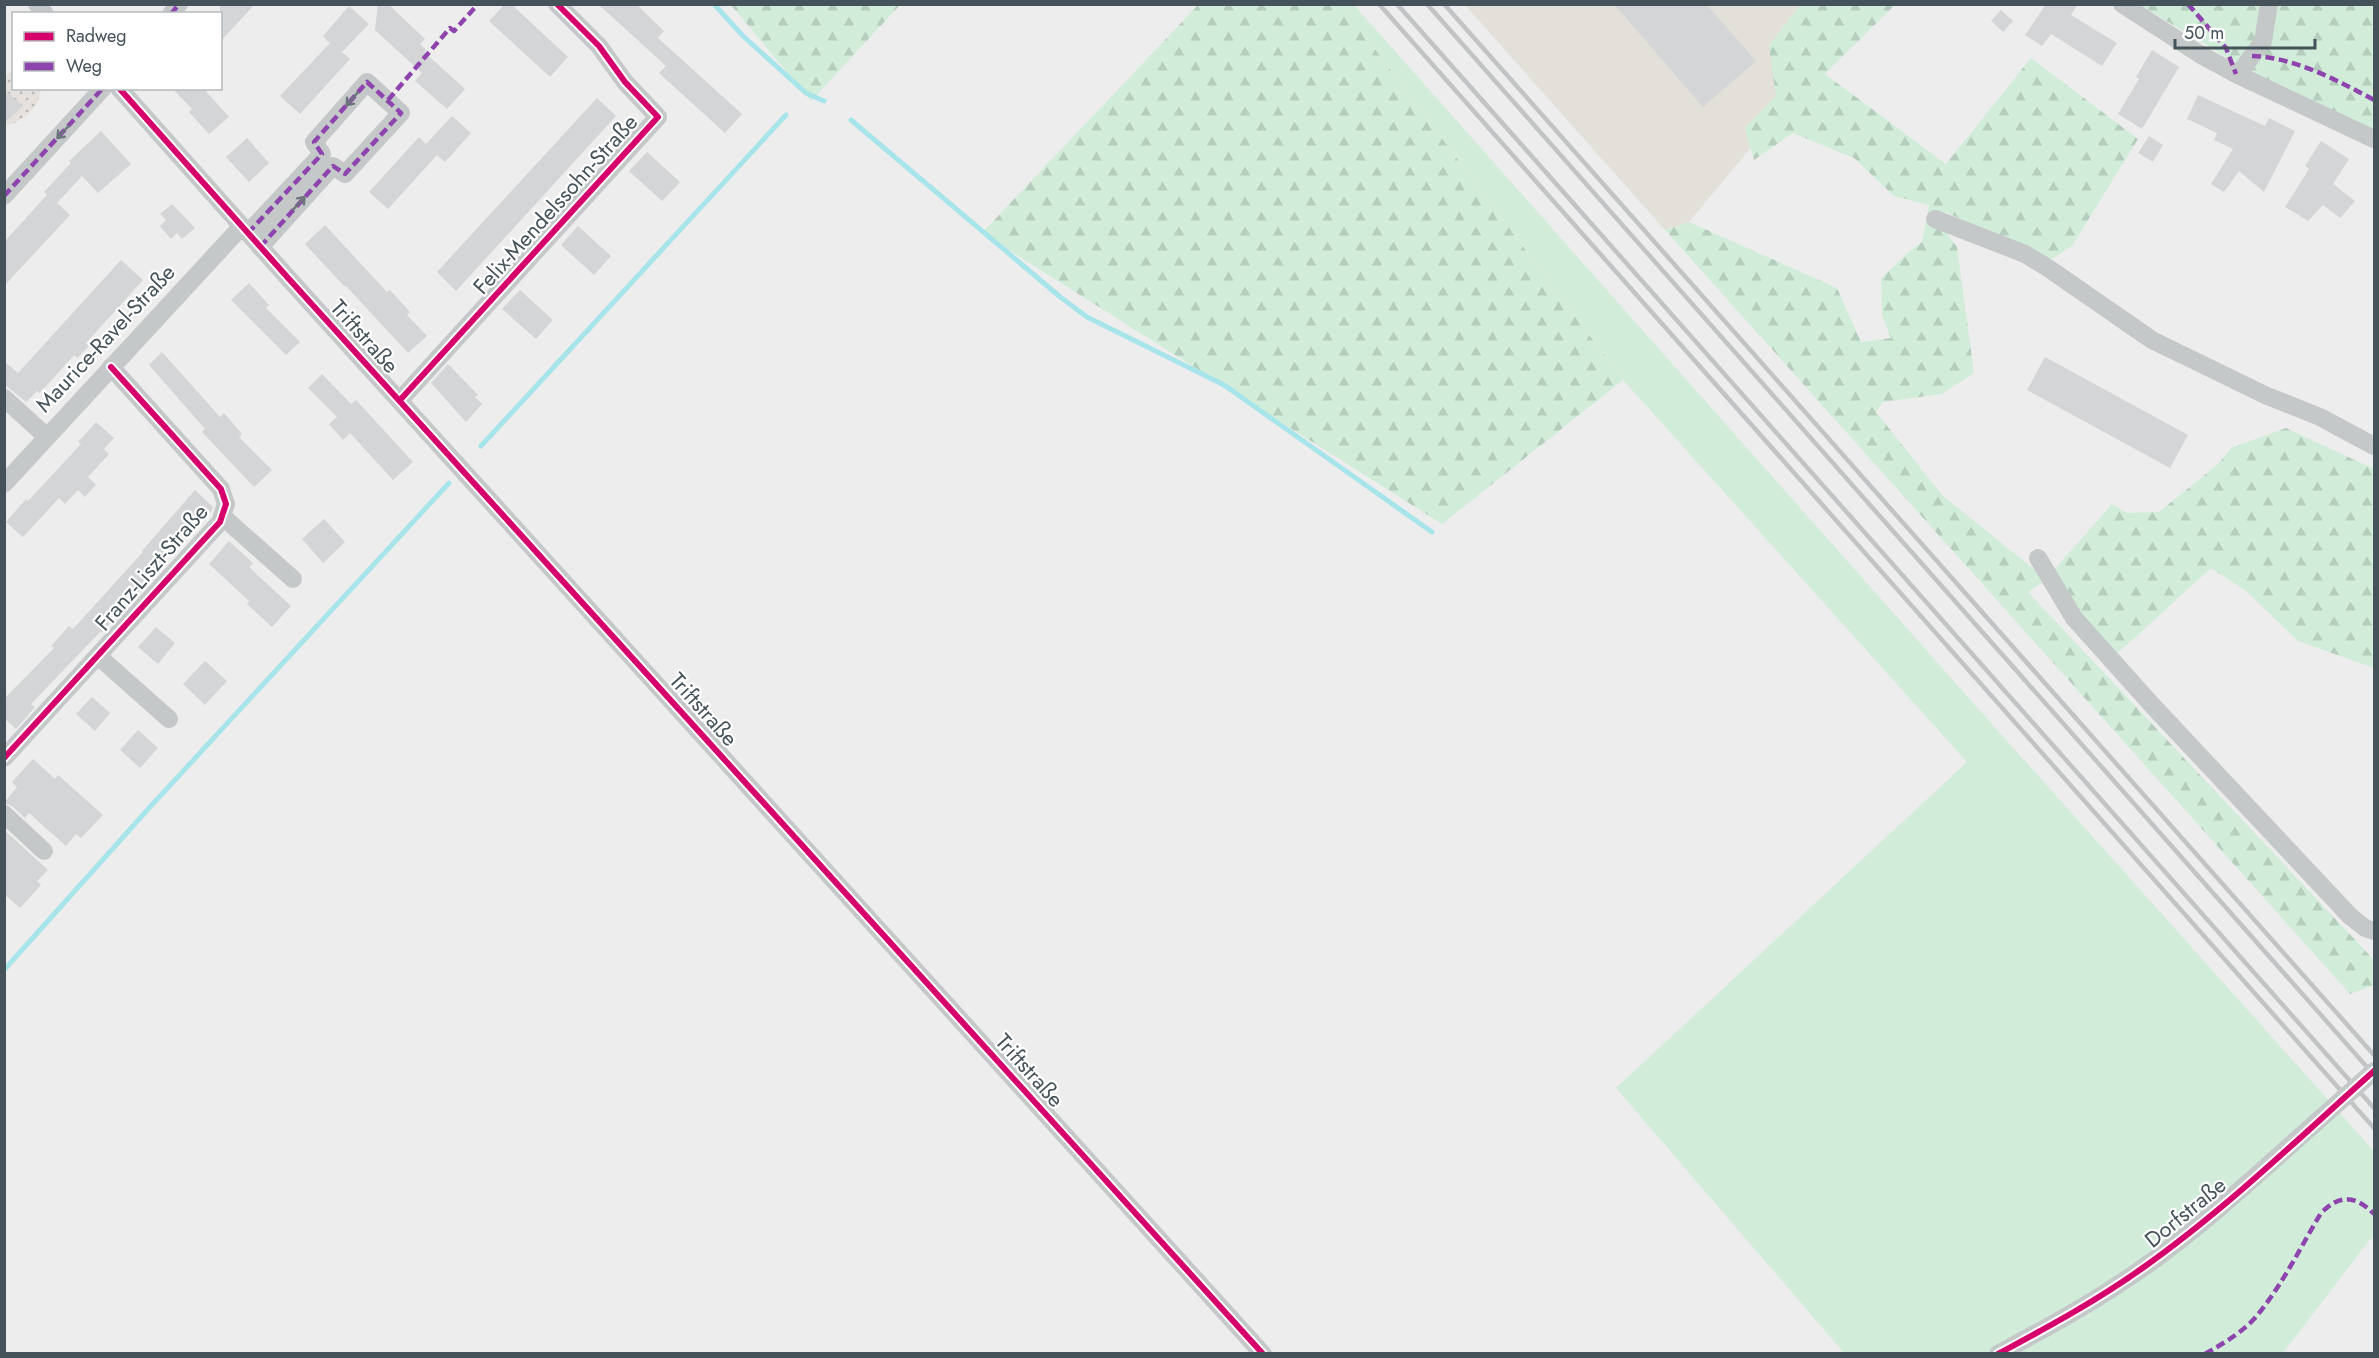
<svg xmlns="http://www.w3.org/2000/svg" width="2379" height="1358" font-family="Jost,sans-serif">
<style>
.commercial{fill:#e3e0da}
.grass{fill:#d1edd9}
.forest{fill:url(#forest-firs)}
.sand{fill:url(#sand-dots)}
.lines{fill:none;stroke-linecap:round;stroke-linejoin:round}
.stream{stroke:#a7e5eb;stroke-width:5}
.building{fill:#d4d5d6}
.minor{stroke:#c5c8c9;stroke-width:18}
.rail{stroke:#c1c3c4;stroke-width:4.5}
.minor-bridge{stroke:#c5c8c9;stroke-width:18}
.quiet{stroke:#8e44ad;stroke-width:4.5;stroke-dasharray:9 4.5;stroke-linecap:butt}
.cycleway-casing{stroke:#fff;stroke-width:10}
.cycleway{stroke:#d6006c;stroke-width:6}
.oneway{stroke:#6b757b}
.labels{text-anchor:middle;dominant-baseline:central;stroke-width:4.5;stroke-linejoin:round;paint-order:stroke}
.street-label{font-size:22px;fill:#455259;stroke:#fff}
</style>
<defs>
<pattern id="forest-firs" width="22" height="20" patternUnits="userSpaceOnUse" patternTransform="scale(1.5)"><rect width="22" height="20" fill="#d1edd9"/><path d="M5 1l3.5 6h-7zM16 11l3.5 6h-7z" fill="#b5cdbc"/></pattern>
<pattern id="sand-dots" width="8" height="8" patternUnits="userSpaceOnUse" patternTransform="scale(1.5)"><rect width="8" height="8" fill="#e6e1dc"/><path d="M2 2h.1M6 6h.1" fill="none" stroke="#bcb9b5" stroke-width="1.8" stroke-linecap="round"/></pattern>
</defs>
<rect width="100%" height="100%" fill="#eeeded"/>
<polygon class="commercial" points="1465,5 1825,5 1787,104 1689,222 1665,230"/>
<polygon class="grass" points="1342,5 1354,5 1999,732 2374,1151 2374,1242 2371,1238 2283,1353 1844,1353 1616,1088 1967,762 1623,380"/>
<g class="forest">
<polygon points="731,5 900,5 811,101"/>
<polygon points="1198,5 1342,5 1623,380 1442,524 982,233"/>
<polygon points="1800,5 1895,5 1825,74 1946,164 2031,58 2138,139 2072,246 2047,262 1946,212 1941,225 1957,247 1974,373 1942,394 1883,402 1876,412 1942,495 2046,579 2112,504 2127,513 2159,512 2218,464 2231,448 2286,428 2374,469 2374,668 2298,641 2246,591 2211,568 2118,653 2046,580 2028,592 2374,960 2374,985 2350,994 1665,230 1689,222 1837,288 1861,342 1891,338 1882,315 1881,278 1910,251 1922,242 1929,205 1894,196 1854,158 1793,133 1754,160 1745,128 1776,96 1769,46"/>
<polygon points="2140,5 2374,5 2374,130 2248,70"/>
</g>
<path class="sand" d="M13,69L14,88L41,89C39,107 26,119 9,125L5,124L4,78Z"/>
<g class="lines">
<g class="stream">
<polyline points="714,4 743,36 806,93 824,101"/>
<polyline points="851,120 1059,296 1087,317 1224,385 1432,532"/>
<polyline points="481,446 786,115"/>
<polyline points="4,970 150,807 449,483"/>
</g>
</g>
<g class="building">
<polygon points="220,4 255,4 220,42"/>
<polygon points="378,4 388,4 425,39 420,44 426,50 424,52 465,89 447,109 415,81 422,73 375,30"/>
<polygon points="505,4 511,4 568,57 550,77 489,21"/>
<polygon points="598,4 636,4 664,31 658,38 742,114 725,133 659,73 666,66"/>
<polygon points="1614,4 1706,4 1756,61 1703,107"/>
<polygon points="2046,4 2078,4 2071,15 2117,43 2102,66 2051,34 2042,46 2025,35"/>
<polygon points="349,6 369,24 342,52 350,59 300,114 280,96 330,43 323,36"/>
<polygon points="2001,10 2013,21 2003,32 1991,21"/>
<polygon points="2152,50 2179,67 2142,129 2118,114 2139,79 2136,77"/>
<polygon points="172,88 203,88 229,117 209,134 189,112 192,109"/>
<polygon points="4,89 23,106 4,123"/>
<polygon points="2198,95 2265,126 2269,118 2295,131 2264,192 2239,171 2224,192 2211,184 2233,149 2214,140 2217,133 2187,119"/>
<polygon points="597,98 616,116 456,291 437,272"/>
<polygon points="452,116 471,133 445,162 437,155 388,209 369,192 419,137 426,144"/>
<polygon points="101,131 131,164 98,193 82,176 57,203 70,215 4,286 4,242 47,195 44,192 71,163 69,161"/>
<polygon points="2149,136 2163,145 2153,162 2138,153"/>
<polygon points="247,138 269,163 249,182 226,157"/>
<polygon points="2321,141 2349,159 2333,184 2355,201 2340,218 2323,205 2308,221 2285,207 2309,169 2305,166"/>
<polygon points="647,152 680,182 662,201 629,171"/>
<polygon points="172,204 195,228 182,239 177,233 171,239 160,226 166,220 160,214"/>
<polygon points="325,225 387,292 390,290 410,312 407,315 427,336 408,353 346,286 345,287 305,244"/>
<polygon points="578,226 611,256 594,275 561,245"/>
<polygon points="121,260 143,280 86,343 89,346 77,358 74,355 40,393 37,391 26,402 4,384 4,361 18,373"/>
<polygon points="249,283 269,305 266,308 300,342 286,355 231,300"/>
<polygon points="520,290 553,320 536,339 502,309"/>
<polygon points="162,352 220,417 224,413 242,434 239,437 272,470 254,487 202,432 205,429 149,365"/>
<polygon points="2045,357 2188,435 2170,468 2027,390"/>
<polygon points="448,364 478,395 475,397 482,404 466,422 431,383"/>
<polygon points="322,374 351,404 356,400 413,462 393,480 350,433 343,440 329,424 337,417 308,388"/>
<polygon points="96,422 114,438 104,449 109,454 88,477 96,485 85,497 78,490 65,504 59,498 23,537 6,522 26,499 28,501 81,444 78,442"/>
<polygon points="195,490 213,507 212,510 143,582 146,584 101,633 100,632 31,704 35,707 16,729 4,718 4,699 54,648 51,646 69,626 73,629 143,552 142,551"/>
<polygon points="324,519 345,542 323,563 302,539"/>
<polygon points="229,541 253,563 249,567 291,606 272,627 247,604 249,601 209,564"/>
<polygon points="156,627 175,643 158,664 138,647"/>
<polygon points="205,661 227,681 205,705 183,684"/>
<polygon points="92,697 110,713 95,731 76,714"/>
<polygon points="138,730 158,748 140,768 120,750"/>
<polygon points="33,759 55,779 58,775 103,815 81,838 76,834 66,846 29,813 25,818 12,806 4,803 17,787 12,782"/>
<polygon points="4,830 48,870 37,881 41,885 20,908 4,894"/>
</g>
<g class="lines">
<g class="minor">
<polyline points="37,4 45,14"/>
<polyline points="2122,4 2201,55 2238,75 2374,139"/>
<polyline points="171,14 179,4"/>
<polyline points="2238,75 2263,41 2269,4"/>
<polyline points="119,88 289,279 1263,1354"/>
<polyline points="4,196 103,88"/>
<polyline points="1935,219 2025,254 2048,268 2152,340 2265,395 2320,417 2374,446"/>
<polyline points="248,233 322,154 314,142 367,82 401,113 345,174 333,166 260,247"/>
<polyline points="4,398 47,437"/>
<polyline points="400,400 658,117 625,82 599,46 557,4"/>
<polyline points="4,484 242,226"/>
<polyline points="222,516 293,579"/>
<polyline points="2038,558 2074,618 2152,705 2350,916 2365,928 2374,931"/>
<polyline points="98,656 169,719"/>
<polyline points="4,758 220,522 226,504 221,489 111,367"/>
<polyline points="4,814 44,851"/>
<path d="M1998,1354C2048,1327 2098,1300 2144,1267C2194,1232 2240,1190 2285,1150"/>
</g>
<g class="rail">
<polyline points="1379,4 2374,1128"/>
<polyline points="1397,4 2374,1108"/>
<polyline points="1427,4 2374,1075"/>
<polyline points="1444,4 2374,1055"/>
</g>
<polyline class="minor-bridge" points="2285,1150 2374,1071"/>
<g class="quiet">
<polyline points="2188,4 2226,48 2236,74"/>
<polyline points="171,14 179,4"/>
<path d="M2252,56C2294,57 2339,81 2374,100"/>
<polyline points="388,100 450,28 454,31 478,4"/>
<polyline points="4,196 103,88"/>
<polyline points="248,233 322,154 314,142 367,82 401,113 345,174 333,166 260,247"/>
<path d="M2205,1354C2222,1344 2240,1334 2254,1319C2281,1288 2300,1248 2321,1213C2340,1194 2355,1195 2374,1214"/>
</g>
<defs>
<g id="cycleway">
<polyline points="119,88 289,279 1263,1354"/>
<polyline points="400,400 658,117 625,82 599,46 557,4"/>
<polyline points="4,758 220,522 226,504 221,489 111,367"/>
<path d="M1998,1354C2048,1327 2098,1300 2144,1267C2226,1209 2299,1138 2374,1071"/>
</g>
</defs>
<use href="#cycleway" class="cycleway-casing"/>
<use href="#cycleway" class="cycleway"/>
</g>
<defs><path id="oneway-shaft" d="M-6 0H5M1.5-3L5.5 0L1.5 3" fill="none" stroke-width="1.6" stroke-linecap="round" stroke-linejoin="round" transform="scale(1.5)"/></defs>
<g class="oneway">
<use href="#oneway-shaft" transform="translate(352 99) rotate(131)"/>
<use href="#oneway-shaft" transform="translate(63 132) rotate(133)"/>
<use href="#oneway-shaft" transform="translate(299 203) rotate(-48)"/>
</g>
<g class="labels">
<g class="street-label">
<text transform="translate(555 204) rotate(-48)">Felix-Mendelssohn-Straße</text>
<text transform="translate(365 336) rotate(48)">Triftstraße</text>
<text transform="translate(105 338) rotate(-47)">Maurice-Ravel-Straße</text>
<text transform="translate(151 567) rotate(-49)">Franz-Liszt-Straße</text>
<text transform="translate(704 709) rotate(48)">Triftstraße</text>
<text transform="translate(1030 1070) rotate(48)">Triftstraße</text>
<text transform="translate(2185 1212) rotate(-39)">Dorfstraße</text>
</g>
</g>
<rect width="2379" height="1358" fill="none" stroke="#455259" stroke-width="12"/>
<rect x="12" y="12" width="210" height="78" fill="#ffffff" stroke="#b5babd" stroke-width="1.5"/>
<rect x="24" y="32" width="30" height="9" fill="#d6006c" stroke="#b5babd" stroke-width="1.5"/>
<text x="66" y="42" font-size="18" fill="#455259">Radweg</text>
<rect x="24" y="62" width="30" height="9" fill="#8e44ad" stroke="#b5babd" stroke-width="1.5"/>
<text x="66" y="72" font-size="18" fill="#455259">Weg</text>
<path d="M2175 39v9h140v-9" fill="none" stroke="#455259" stroke-width="3"/>
<text x="2184" y="39" font-size="18" fill="#455259" stroke="#ffffff" stroke-width="4.5" paint-order="stroke">50 m</text>
</svg>
